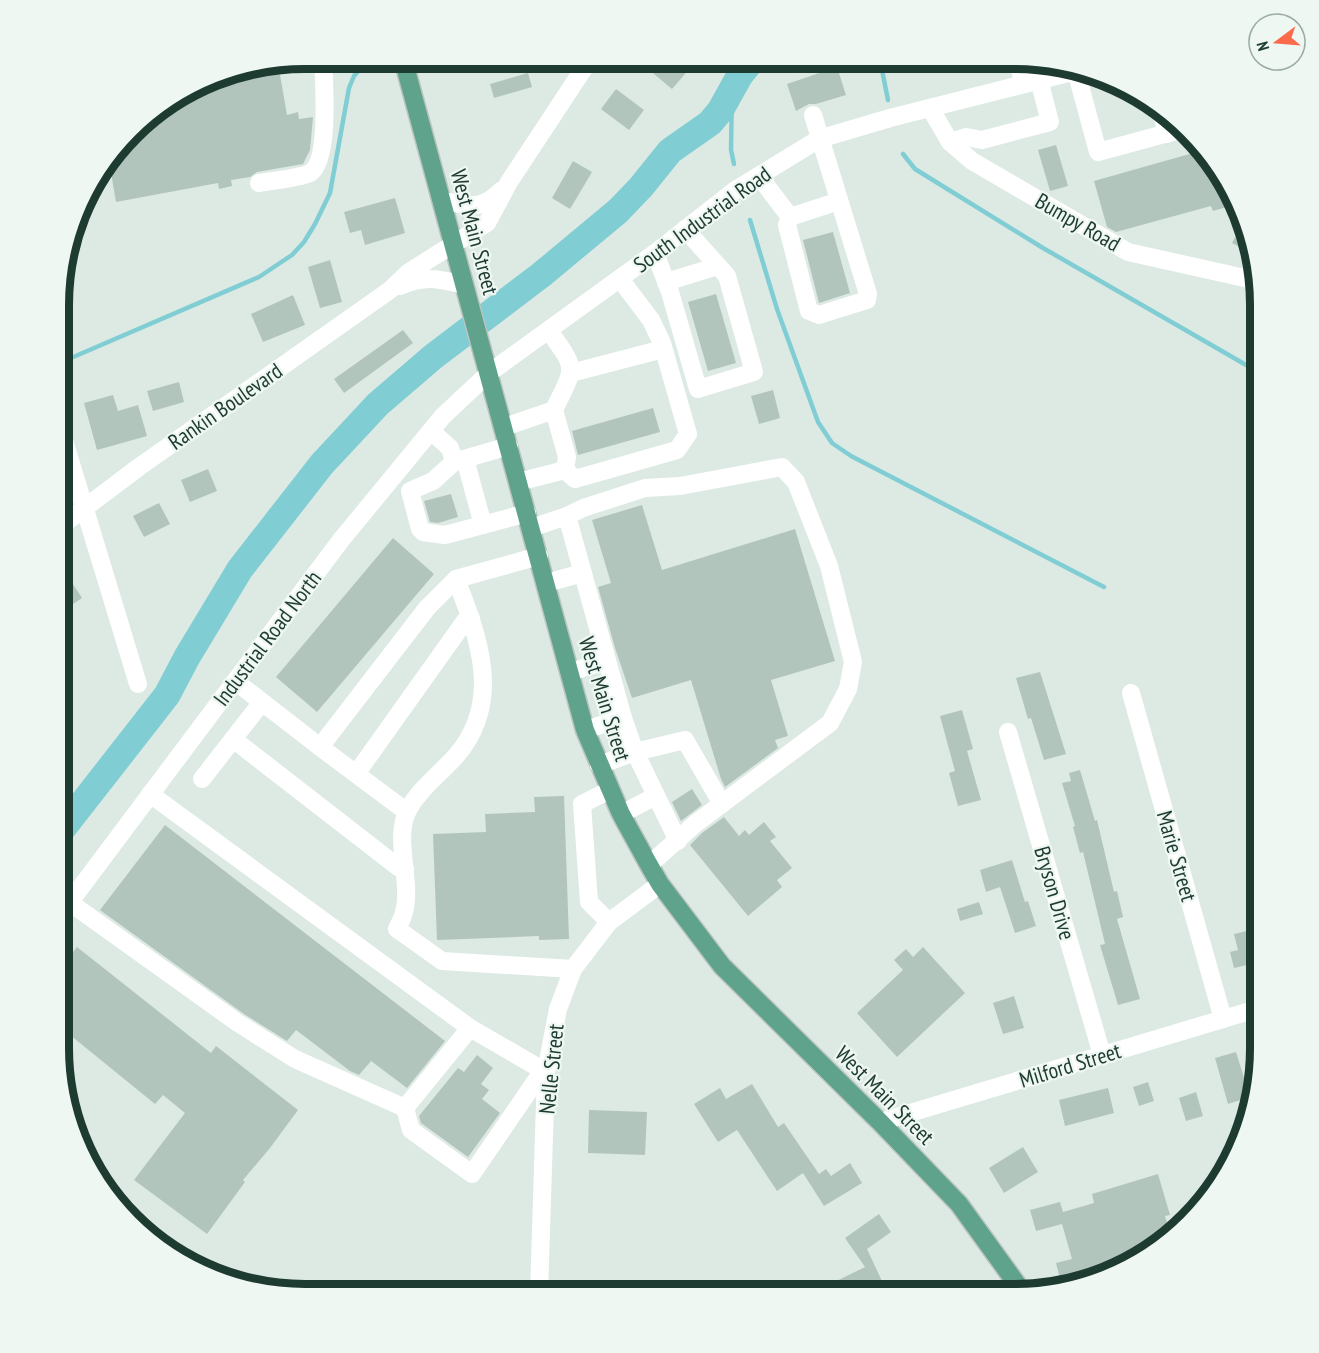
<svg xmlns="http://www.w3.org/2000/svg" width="1319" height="1353" font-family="'PT Sans Narrow',sans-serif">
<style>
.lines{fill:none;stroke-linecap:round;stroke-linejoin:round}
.stream{stroke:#81cdd4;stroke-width:4.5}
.river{stroke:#81cdd4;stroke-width:27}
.building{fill:#b2c5bc}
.major-casing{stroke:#bcc4c1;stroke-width:21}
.minor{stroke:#fff;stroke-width:18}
.major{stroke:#5fa38d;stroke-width:18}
.labels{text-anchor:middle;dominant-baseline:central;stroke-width:4.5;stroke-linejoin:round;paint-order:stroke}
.street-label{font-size:22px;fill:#1e3b31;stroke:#eef7f2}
.rim{fill:none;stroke:#1e3b31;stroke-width:8}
</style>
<rect width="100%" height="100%" fill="#ddeae4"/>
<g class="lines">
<g class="stream">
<polyline points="880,60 888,100"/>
<polyline points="732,90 731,150 734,164"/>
<polyline points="903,154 915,169 1043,248 1260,373"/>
<polyline points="750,220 777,309 818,422 832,443 851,456 1104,587"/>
<polyline points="64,361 259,277 292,255 304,242 315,224 330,193 349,88 354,76 369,59"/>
</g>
<polyline class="river" points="60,832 167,695 187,657 240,569 322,464 378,404 434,356 541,275 618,211 641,187 670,151 710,123 720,111 740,75 752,60"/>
</g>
<g class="building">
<polygon points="636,59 681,60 697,60 672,89"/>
<polygon points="278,63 287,115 298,112 299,119 313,117 310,150 303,164 257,172 250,177 231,180 232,186 219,189 218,183 116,202 109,161 143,120 226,72"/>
<polygon points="837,67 846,95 816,104 809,104 796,111 787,84"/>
<polygon points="528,73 532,87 494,98 490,84"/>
<polygon points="616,89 644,110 629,130 601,109"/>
<polygon points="1056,145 1068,186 1050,191 1038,150"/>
<polygon points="1193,153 1195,159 1206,156 1219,168 1237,204 1213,211 1211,206 1116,232 1107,227 1094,181"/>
<polygon points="573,161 592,172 570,209 552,198"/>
<polygon points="395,198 405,233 365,245 361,230 350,233 344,212"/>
<polygon points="1244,220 1248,226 1253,254 1232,243"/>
<polygon points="833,232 850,293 819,303 803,240"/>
<polygon points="330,260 342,302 320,308 308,267"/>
<polygon points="716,294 736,363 708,371 688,302"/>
<polygon points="293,295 305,325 263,342 251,314"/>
<polygon points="403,330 413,343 344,393 334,379"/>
<polygon points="179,382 184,402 153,411 147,391"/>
<polygon points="773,390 780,418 759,424 751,396"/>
<polygon points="113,395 118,411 138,405 147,436 97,450 84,403"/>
<polygon points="653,408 660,432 578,455 572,431"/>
<polygon points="208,469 217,491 190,502 181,480"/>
<polygon points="451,494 458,517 438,523 430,522 424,501"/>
<polygon points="159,503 170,524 144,537 133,516"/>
<polygon points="642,505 662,570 795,529 835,661 771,680 788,736 775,740 778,748 725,787 721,779 691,680 632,698 615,648 598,587 611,583 592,520"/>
<polygon points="393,538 434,574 317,712 276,677"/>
<polygon points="62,567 82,598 61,612"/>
<polygon points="1040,672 1066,754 1044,760 1031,718 1028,719 1016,678"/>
<polygon points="962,710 973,749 967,751 981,800 958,806 949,773 955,771 940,716"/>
<polygon points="1080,770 1095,821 1097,820 1114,892 1117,891 1123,917 1117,919 1140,999 1118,1005 1100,945 1105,944 1083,852 1080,853 1073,827 1075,826 1062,783 1071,781 1069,773"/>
<polygon points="692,789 702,805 681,821 672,802"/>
<polygon points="564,796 569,939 539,940 539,936 437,940 433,834 486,832 485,814 535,812 534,797"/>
<polygon points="724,817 739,836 745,830 749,835 764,822 776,837 770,841 792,868 777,880 782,887 748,916 690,845 702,833"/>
<polygon points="165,825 445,1041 407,1088 371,1061 359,1075 350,1071 296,1030 287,1041 244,1014 100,910"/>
<polygon points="1012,860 1025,902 1028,901 1036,926 1015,933 1000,887 986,892 980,870"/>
<polygon points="979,902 983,914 960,921 957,909"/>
<polygon points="1251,930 1260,962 1234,968 1230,952 1238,950 1234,934"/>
<polygon points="77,947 211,1053 216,1046 298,1110 270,1148 243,1180 245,1182 207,1234 134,1180 185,1113 163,1095 155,1104 59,1026 60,969"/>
<polygon points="923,947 965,993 897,1057 857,1013 903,970 894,960 906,949 913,957"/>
<polygon points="1014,996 1024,1028 1003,1034 993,1003"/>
<polygon points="1236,1052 1250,1097 1228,1104 1215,1058"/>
<polygon points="477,1055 493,1068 481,1084 489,1090 482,1099 500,1113 468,1157 421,1123 419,1116 458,1068 464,1072"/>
<polygon points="1148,1082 1154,1101 1139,1106 1133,1087"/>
<polygon points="752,1084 778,1127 784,1123 819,1174 826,1169 831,1176 850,1163 862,1183 824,1206 803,1173 777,1191 737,1130 718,1142 694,1104 720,1088 726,1099"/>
<polygon points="1108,1088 1114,1113 1065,1126 1059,1100"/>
<polygon points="1196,1092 1203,1116 1186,1121 1179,1098"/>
<polygon points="589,1110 647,1112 645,1155 588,1153"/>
<polygon points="1023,1147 1038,1172 1004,1193 989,1168"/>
<polygon points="1158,1174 1170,1215 1165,1216 1170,1233 1151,1253 1132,1259 1133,1262 1109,1274 1108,1271 1061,1283 1056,1263 1072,1259 1062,1224 1036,1231 1030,1210 1060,1202 1063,1212 1094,1203 1092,1194"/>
<polygon points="879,1214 891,1232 867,1249 888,1294 810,1294 865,1267 845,1238"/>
</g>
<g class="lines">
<defs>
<polyline id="major" points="403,59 585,730 621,814 649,865 660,884 722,966 880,1122 959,1204 1024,1294"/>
</defs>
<use href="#major" class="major-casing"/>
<g class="minor">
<polyline points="1017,60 1024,84"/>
<polyline points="1076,71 1098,152 1179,130"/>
<polyline points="930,108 950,142 972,161 1128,252 1258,281"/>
<polyline points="1162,114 1167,134"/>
<polyline points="950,142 966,137 982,140 1050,122 1039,80"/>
<polyline points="759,176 790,217 787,225 809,311 819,315 867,300 868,294 813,115"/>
<path d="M259,183C271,181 300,178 310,173C330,161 324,81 323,59"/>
<path d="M442,201C471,205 479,212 502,190"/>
<polyline points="790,217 839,201"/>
<polyline points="655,253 670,292 698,389 754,372 727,276 685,229"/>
<polyline points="666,282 718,266"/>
<path d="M400,286C426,275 438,279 464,285"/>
<path d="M549,331C578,371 575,366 554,410L567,457L565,470"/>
<polyline points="571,373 663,349"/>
<polyline points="504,427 554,410"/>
<polyline points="431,431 450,448 454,462"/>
<polyline points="62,434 138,684"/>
<polyline points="509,446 454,462 433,481 410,491 420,529 423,532 445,535 527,513"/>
<polyline points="465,459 483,525"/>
<polyline points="518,482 565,470 575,479 677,450 688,434 662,343 651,320 620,279"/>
<polyline points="567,516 623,718 635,752 678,841"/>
<polyline points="62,525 139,467 390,290 409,272 487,223 509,182 590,59"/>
<polyline points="531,528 567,516 583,508 645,488 680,486 782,467 796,482 829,566 853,662 848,689 830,723 695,824 649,865"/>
<path d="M539,556L456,579C479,638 503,702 456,756C440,774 418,790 407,812C394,840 412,882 404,912C403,918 399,924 397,929L442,961L573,969"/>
<polyline points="546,583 583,573"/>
<polyline points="570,672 606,661"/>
<polyline points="235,681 320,747 427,608 456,579"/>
<polyline points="1131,693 1223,1019"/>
<polyline points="585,730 623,718"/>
<polyline points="1008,732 1102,1055"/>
<polyline points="233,739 398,867 405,869"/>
<polyline points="320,747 407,812"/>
<polyline points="599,765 635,752 685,740 722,804"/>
<polyline points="356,774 465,621 471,618"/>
<polyline points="202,779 262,702"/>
<polyline points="150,794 470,1028"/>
<polyline points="621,814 656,796"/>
<polyline points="69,902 238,1023 295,1059 405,1108 470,1028 546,1072"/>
<polyline points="60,915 341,540 443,416 489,373 655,253 734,191 819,139 890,118 1076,71"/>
<polyline points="609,922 589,902 582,804 610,790"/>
<polyline points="405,1108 411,1130 472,1174 539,1076 541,1069"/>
<polyline points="880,1122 1260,1008"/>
<polyline points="539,1294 546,1072 558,1009 573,969 609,922 660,884"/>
</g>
<use href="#major" class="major"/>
</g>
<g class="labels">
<g class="street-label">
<text transform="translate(702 219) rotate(-36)">South Industrial Road</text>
<text transform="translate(1078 222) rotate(30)">Bumpy Road</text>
<text transform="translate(475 232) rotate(75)">West Main Street</text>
<text transform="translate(225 406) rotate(-35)">Rankin Boulevard</text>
<text transform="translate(267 638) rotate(-53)">Industrial Road North</text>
<text transform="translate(605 699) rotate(73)">West Main Street</text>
<text transform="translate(1177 856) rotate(74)">Marie Street</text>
<text transform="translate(1055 893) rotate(74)">Bryson Drive</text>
<text transform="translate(1070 1065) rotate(-17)">Milford Street</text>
<text transform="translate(551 1069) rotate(-84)">Nelle Street</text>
<text transform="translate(885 1095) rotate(45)">West Main Street</text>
</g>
</g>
<path d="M0 0H1319V1353H0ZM305 69H1014A236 236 0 0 1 1250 305V1048A236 236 0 0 1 1014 1284H305A236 236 0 0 1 69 1048V305A236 236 0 0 1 305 69Z" fill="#eef7f2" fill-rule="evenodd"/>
<path class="rim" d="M305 69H1014A236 236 0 0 1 1250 305V1048A236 236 0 0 1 1014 1284H305A236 236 0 0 1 69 1048V305A236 236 0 0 1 305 69Z"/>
<g transform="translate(1277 42) rotate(254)"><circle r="28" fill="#eef7f2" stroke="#9baca5" stroke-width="1.5"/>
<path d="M0-4.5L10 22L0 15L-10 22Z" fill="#fb6a4b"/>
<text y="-9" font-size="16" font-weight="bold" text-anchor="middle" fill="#1e3b31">N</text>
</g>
</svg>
